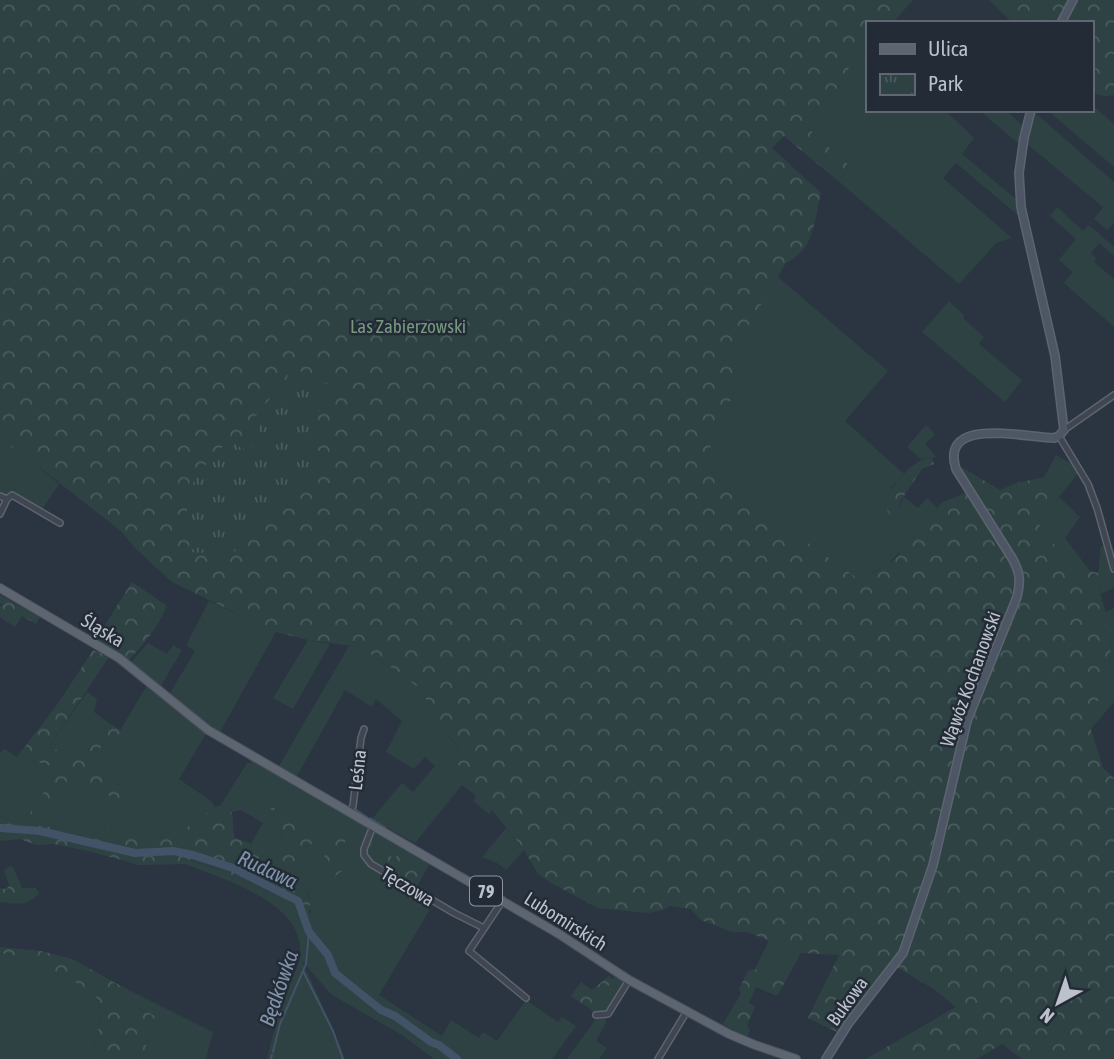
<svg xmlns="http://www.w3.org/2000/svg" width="1114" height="1059" font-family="'Asap Condensed',sans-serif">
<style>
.grass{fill:#2e4243}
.forest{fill:url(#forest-crowns)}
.park{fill:url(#park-tufts)}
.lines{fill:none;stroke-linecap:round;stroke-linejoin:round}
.stream{stroke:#425368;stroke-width:2}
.river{stroke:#425368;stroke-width:8}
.street-casing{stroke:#5d646e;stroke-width:8}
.secondary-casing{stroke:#5d646e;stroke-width:10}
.primary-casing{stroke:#484f5a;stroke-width:10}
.street{stroke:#3f4651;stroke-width:5}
.secondary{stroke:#4d5664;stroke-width:7}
.primary{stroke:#5d6571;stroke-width:8}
.labels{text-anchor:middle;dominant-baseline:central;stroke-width:5;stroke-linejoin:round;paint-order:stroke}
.shield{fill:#232b37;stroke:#8e959f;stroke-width:2}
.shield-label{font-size:18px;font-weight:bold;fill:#bcc2cb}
.park-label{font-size:19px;fill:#76997e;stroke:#232b37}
.street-label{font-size:19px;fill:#bcc2cb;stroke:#232b37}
.water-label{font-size:21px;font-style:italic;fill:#8093aa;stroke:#232b37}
</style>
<defs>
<pattern id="forest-crowns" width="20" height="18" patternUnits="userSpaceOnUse" patternTransform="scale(1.75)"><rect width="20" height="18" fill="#2e4243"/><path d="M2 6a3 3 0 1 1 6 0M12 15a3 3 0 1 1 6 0" fill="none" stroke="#4a5c5d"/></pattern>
<pattern id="park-tufts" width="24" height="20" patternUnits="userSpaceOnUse" patternTransform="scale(1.75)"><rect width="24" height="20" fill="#2e4243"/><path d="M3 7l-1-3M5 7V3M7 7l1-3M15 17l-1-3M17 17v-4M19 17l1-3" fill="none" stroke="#4a5c5d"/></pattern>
</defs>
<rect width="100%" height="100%" fill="#2b3441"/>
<g class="grass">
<polygon points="867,48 867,110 945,110 974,138 962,154 1016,199 1020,217 956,163 943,178 1012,238 996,243 959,284 837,180 851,167 801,122 851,75 847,68"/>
<polygon points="1091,104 1114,124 1114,167 1047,110 1091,110"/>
<polygon points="979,110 1005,110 1023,126 1019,144"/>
<polygon points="1033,111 1114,182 1114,223 1107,230 1094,219 1103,207 1026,143"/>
<polygon points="1057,207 1083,231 1089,225 1114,247 1114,256 1099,243 1091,253 1096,258 1094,262 1114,279 1114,327 1064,283 1073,272 1059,260 1076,239 1050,216"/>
<path d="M777,276L888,371L845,421L904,474L893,486L884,504L895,526L898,524V509L904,497L918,508L927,498L937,508L921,537C907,541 894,560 882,569L880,568L861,581L817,549L731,491L703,465L746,365L733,351Z"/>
<polygon points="949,301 964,315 963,318 984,337 979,344 1022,380 1005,402 922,332"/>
<polygon points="926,425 935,434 925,444 936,457 924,458 922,460 907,447"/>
<polygon points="0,439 29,459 59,484 41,511 9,492 6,499 0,495"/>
<polygon points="1056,455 1074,465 1079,472 1059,497 1080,517 1065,538 1090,571 1080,580 1039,524 1051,513 1059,497 1044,477"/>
<polygon points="1101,546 1107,548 1114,574 1114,588 1100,594 1098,573"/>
<polygon points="209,601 276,632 220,732 202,721 169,695 195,651 186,645"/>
<polygon points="1114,608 1114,702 1091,729 1111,651 1112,641 1101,614"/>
<polygon points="308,640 330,644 293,709 273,698"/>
<polygon points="148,643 167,654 173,645 182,650 160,688 130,663"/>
<polygon points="349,646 360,647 392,668 419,688 446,732 458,748 453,756 492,810 489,814 473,801 476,796 462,785 415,843 372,819 402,783 413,792 435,766 425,757 414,769 386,752 402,721 376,699 372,707 345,690 297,776 279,766"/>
<polygon points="146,687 206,734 179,779 211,801 215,807 186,828 149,836 122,833 100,827 90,839 65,829 33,825 74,772 117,800 124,788 88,764 104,743 112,744"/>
<polygon points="87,692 97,699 94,712 109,723 85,755 48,748"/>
<polygon points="4,749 17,757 59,768 23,824 0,817 0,753"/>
<polygon points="252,760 287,780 263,823 241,810 232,812 227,804 220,806 247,763 250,763"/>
<path d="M290,782L383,835L380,839L398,852L395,859L369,843L387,870L402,884L405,880L436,899L379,995L442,1036L451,1020L479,1038L483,1032L497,1041L526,1000L558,1022L562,1017L576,1026L552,1059H434L402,1035L332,995L302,961L335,1033L345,1059H267C272,1034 281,1010 289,986C292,978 297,970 299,961C311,904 225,880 185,864V859L221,870L267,891L278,900L286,909L311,913L309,895L302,883L297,882L292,879L298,873L295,860L300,849L316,842L282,825L281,845L276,852L254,845Z"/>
<polygon points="506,828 524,850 506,870 497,863 482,857"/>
<polygon points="769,940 801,953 785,982 755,969"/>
<polygon points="0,953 22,957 59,975 75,981 90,990 99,1001 102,1014 94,1045 97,1059 0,1059"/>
<polygon points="615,976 629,985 605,1020 607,1021 596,1041 607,1048 599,1059 567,1059 598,1016 590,1009"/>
<polygon points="123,987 213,1032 206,1059 142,1059 155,1016 135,1006 122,1003 120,1000"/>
</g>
<g class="forest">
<path d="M0,0H913L892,23H867V48L848,68L852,74L801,122L851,167L837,180L784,136L772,148L821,193C814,222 815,248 786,263L733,351L746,365L703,465L731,491L817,549L861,581L895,559L900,553L902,540L907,537L915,539L921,537L929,520L941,503L965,493L954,475L963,468L1000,490L1017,483L1044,477L1059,497L1051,513L1039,524L1080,579L1090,571L1098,573L1100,594L1106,612L1102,614L1112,641L1111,651L1091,729L1103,768L1114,778V1059H1022L1002,1044L977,1059H866L956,1007L934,989L898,968L893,964L839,1033L808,1018L839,955L801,953L747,932H732L701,920L691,909L670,906L663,910L648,913L598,908L551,883L538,874L524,850L492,810L452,756L458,747L446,732L419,688L392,668L360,647L308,640L276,632L258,624L172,582L136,549L122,532L29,459L0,439Z"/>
<polygon points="989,0 1072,0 1060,23 1013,23"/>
<path d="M1077,0H1114V95C1106,97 1098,96 1091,91V23H1064Z"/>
<path d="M932,457L934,464L922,469L900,502L898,509V524L895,526L884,504C891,487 913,458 932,457Z"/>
<path d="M132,582L167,606C158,627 144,644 128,661L95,641Z"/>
<polygon points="0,595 40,617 36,624 22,616 15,627 0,617 0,608 2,604 0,603"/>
<path d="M93,650L109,657L48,748L85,755L109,723L121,731L112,744L104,743L89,764L125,789L117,801L74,772L34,825L65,829L90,839L100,827L122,833L149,836L186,828L215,807L227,804C236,816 231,824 235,838L251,844L287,780L290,782L255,845L276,852L281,845L282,825L289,819L319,834L316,842L300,849L295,860L298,873L293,879L297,882L302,883C312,900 313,909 303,927L296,923L278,900L267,891L219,869L186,859L185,864L139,865L89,851L53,844L36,845L20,839L0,841V817L23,824L59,768L17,757L59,702Z"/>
<polygon points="339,828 346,832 343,870 334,877 323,859"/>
<path d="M383,835L430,863L416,888L405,880L402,884L386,874L387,870C371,861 365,863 369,843L395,859L398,852L380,839Z"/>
<path d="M11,866L14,869L22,888H36L39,894C25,906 17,904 0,902V888L6,889L9,886C9,880 5,876 4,870Z"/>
<polygon points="0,947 41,951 72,959 123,987 120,1000 122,1003 135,1006 155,1016 142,1059 97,1059 94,1046 102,1014 99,1001 90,991 75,982 59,975 22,957 0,953"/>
<polygon points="755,969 785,982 777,996 756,987 749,1003 755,1007 747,1025 750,1030 747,1038 723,1024 741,994 739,989 748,971"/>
<polygon points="609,976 613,980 590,1009 571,996 581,982 592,990"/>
</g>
<polygon class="park" points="292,367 333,387 320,403 315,426 316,449 323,453 303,486 232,554 187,552 192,538 182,531 194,480 210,459 232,437 242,450 259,443 261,434 258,425 251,422 276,391"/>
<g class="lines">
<g class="stream">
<polyline points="355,809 367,817"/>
<polyline points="370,818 386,828"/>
<polyline points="303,971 333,1031 343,1059"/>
<polyline points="273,1052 280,1024 306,964 309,932"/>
<polyline points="271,1059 272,1055"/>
</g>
<polyline class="river" points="0,828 40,831 135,853 173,851 193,855 233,868 298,901 309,932 328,955 335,973 381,1010 395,1016 431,1042 439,1045 457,1059"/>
<defs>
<g id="street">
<polyline points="1064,430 1114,395"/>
<polyline points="1059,436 1088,484 1097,508 1114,569"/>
<polyline points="0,496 7,499 12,495 60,523"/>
<polyline points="0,514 7,499"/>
<polyline points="350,811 353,806 361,738 364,729"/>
<polyline points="373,826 364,849 364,855 371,864 454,913 484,928"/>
<polyline points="503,900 469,951 526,998"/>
<polyline points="596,1015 608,1014 629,980"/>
<polyline points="658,1059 687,1011"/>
</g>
<g id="secondary">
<polyline points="1061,23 1073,0"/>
<path d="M826,1059L848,1024L903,953L933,865L967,721L1017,597C1021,581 1020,572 1012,558L956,469C939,415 1027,438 1054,438L1059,436L1064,430L1055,356L1021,207L1019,173L1024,138L1031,110"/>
</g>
<polyline id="primary" points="0,588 119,658 208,730 559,934 629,980 729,1034 755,1045 796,1059"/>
</defs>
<use href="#street" class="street-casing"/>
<use href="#secondary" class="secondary-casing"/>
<use href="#primary" class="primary-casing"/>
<use href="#street" class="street"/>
<use href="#secondary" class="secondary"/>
<use href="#primary" class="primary"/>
</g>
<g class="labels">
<rect class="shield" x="470" y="876.5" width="32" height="29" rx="5"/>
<g class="shield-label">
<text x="486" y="891">79</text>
</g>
<g class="park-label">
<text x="408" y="326">Las Zabierzowski</text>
</g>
<g class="street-label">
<text transform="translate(103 630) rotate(31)">Śląska</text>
<text transform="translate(970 679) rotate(-70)">Wąwóz Kochanowski</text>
<text transform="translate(357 770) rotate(-84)">Leśna</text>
<text transform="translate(408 886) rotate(31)">Tęczowa</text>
<text transform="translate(566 921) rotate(32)">Lubomirskich</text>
<text transform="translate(847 1001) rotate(-54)">Bukowa</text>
</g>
<g class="water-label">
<text transform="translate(268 869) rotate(25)">Rudawa</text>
<text transform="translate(278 988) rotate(-71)">Będkówka</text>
</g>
</g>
<rect x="866" y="21" width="228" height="91" fill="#232b37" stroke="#606772" stroke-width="2"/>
<rect x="880" y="44" width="35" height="10" fill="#5d6571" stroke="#606772" stroke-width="2"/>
<text x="928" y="56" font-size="21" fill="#bcc2cb">Ulica</text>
<rect x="880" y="74" width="35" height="21" fill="url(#park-tufts)" stroke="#606772" stroke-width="2"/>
<text x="928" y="91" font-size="21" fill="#bcc2cb">Park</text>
<g transform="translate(1058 1003) rotate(220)" stroke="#232b37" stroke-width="5" paint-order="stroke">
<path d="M0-5L12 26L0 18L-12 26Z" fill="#bcc2cb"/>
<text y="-10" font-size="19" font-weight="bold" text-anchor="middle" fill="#bcc2cb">N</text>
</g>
</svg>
